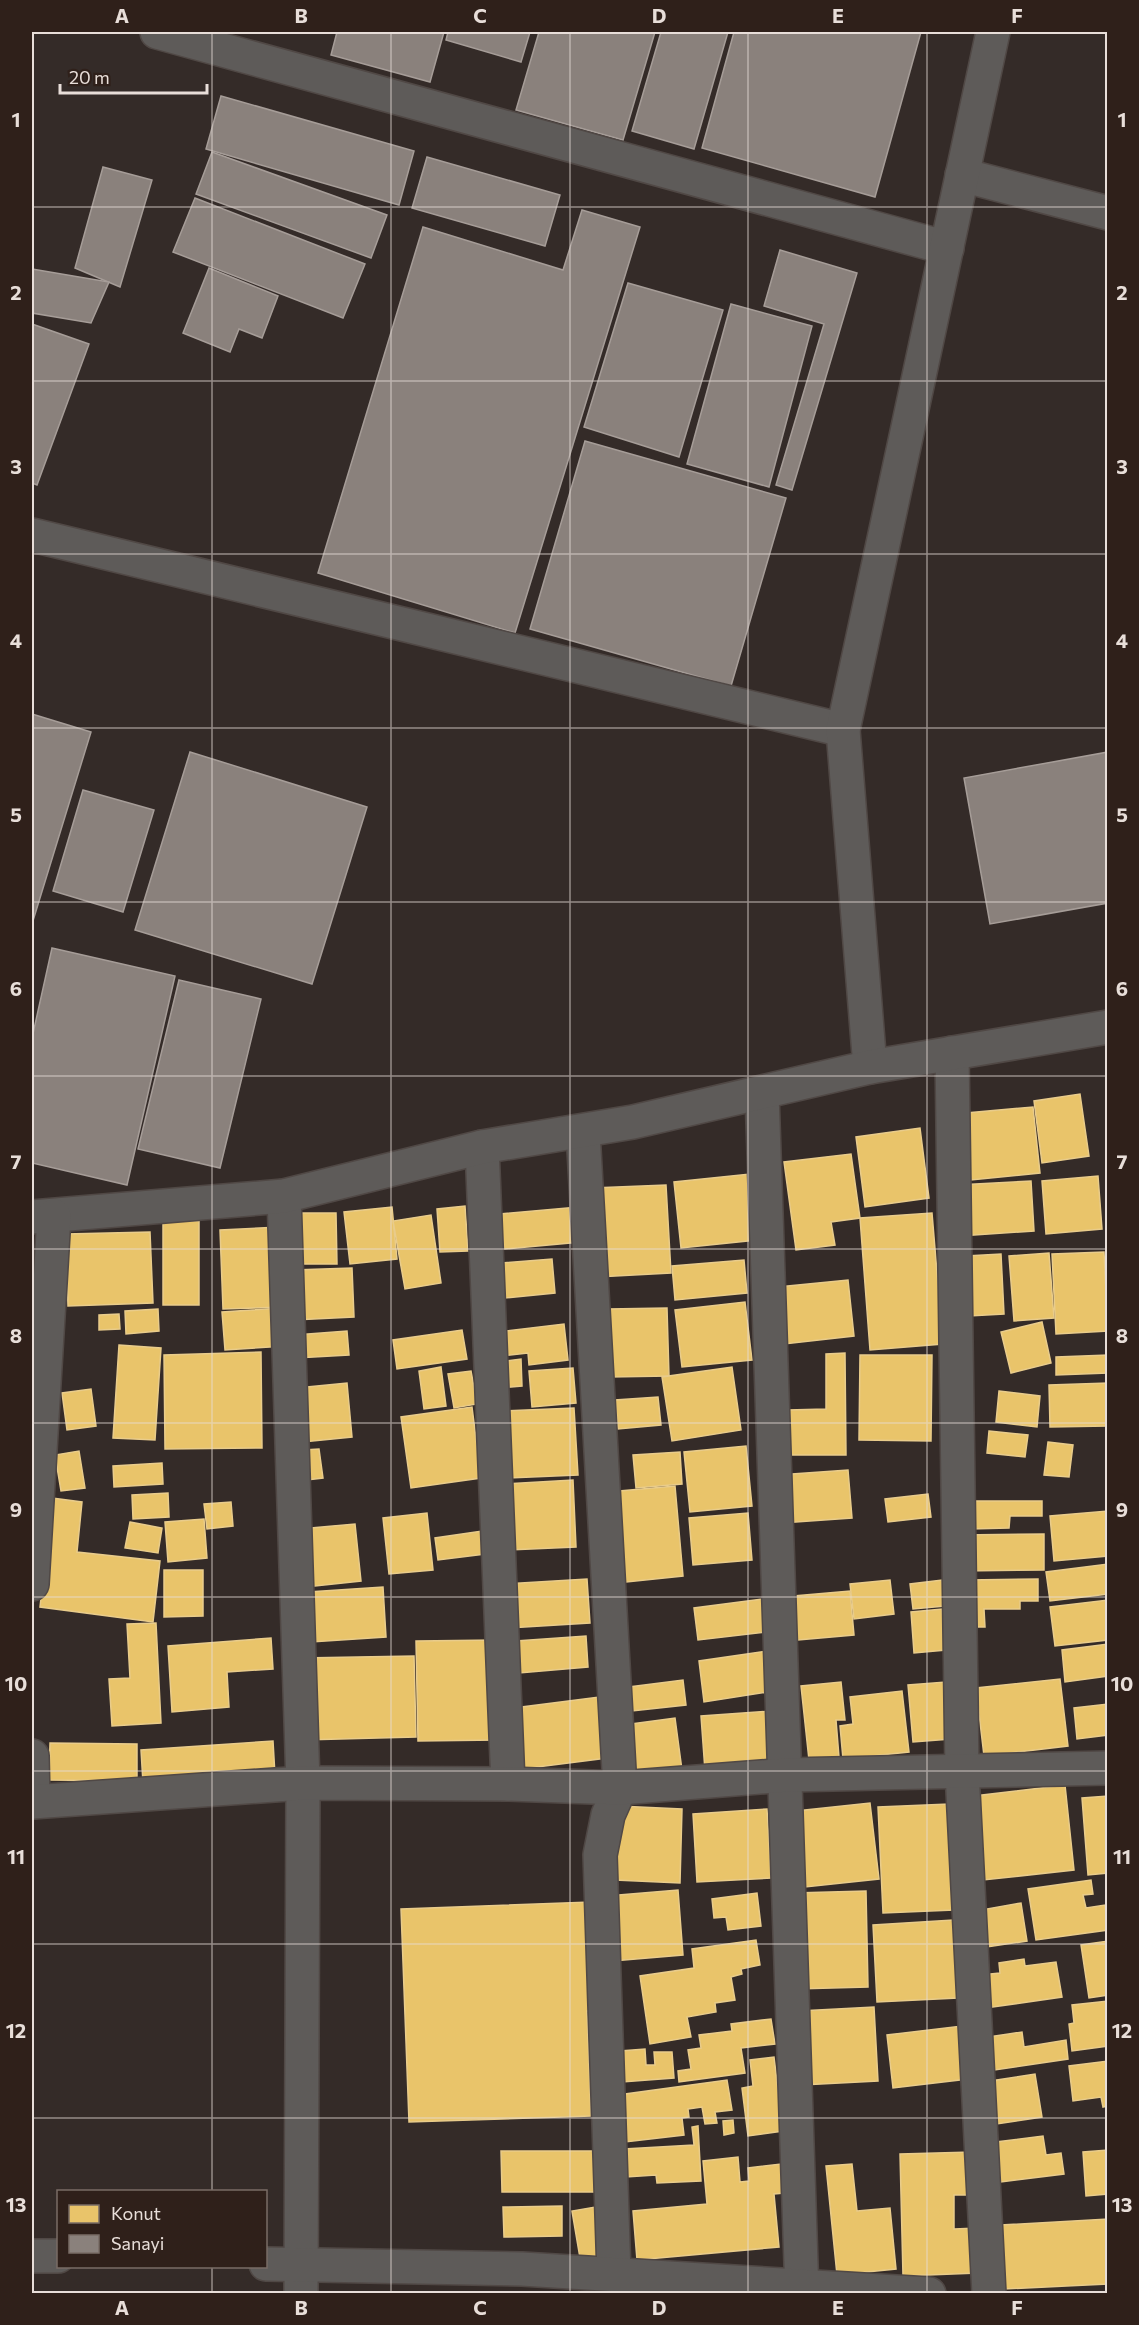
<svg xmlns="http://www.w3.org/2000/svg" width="1139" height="2325" font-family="Commissioner,sans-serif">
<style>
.homes{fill:#e9c46a;stroke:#e9cc8b;stroke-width:1.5}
.industry{fill:#8a817c;stroke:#a69d98;stroke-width:1.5}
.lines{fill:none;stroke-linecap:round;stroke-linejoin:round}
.minor-casing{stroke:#504845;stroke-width:36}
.minor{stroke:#5e5b59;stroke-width:33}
.grid{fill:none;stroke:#e8ded9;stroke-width:1.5;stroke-opacity:0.55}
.neatline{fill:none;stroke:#e8ded9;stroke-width:2}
.grid-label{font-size:20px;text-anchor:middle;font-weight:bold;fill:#e8ded9}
</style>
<rect width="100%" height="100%" fill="#342b28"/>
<g class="homes">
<polygon points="1080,1094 1089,1156 1042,1163 1034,1101"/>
<polygon points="1033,1107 1040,1173 961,1181 955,1114"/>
<polygon points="920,1128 929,1198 865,1207 856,1137"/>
<polygon points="851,1154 860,1218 831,1222 835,1245 796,1250 784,1162"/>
<polygon points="750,1174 757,1240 681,1248 674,1182"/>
<polygon points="1098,1176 1102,1229 1046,1234 1042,1181"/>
<polygon points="1031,1181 1034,1231 960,1236 957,1185"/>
<polygon points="666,1185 671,1273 597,1277 592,1188"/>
<polygon points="465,1206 468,1251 440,1252 437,1209"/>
<polygon points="392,1207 397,1259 350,1264 344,1212"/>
<polygon points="578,1207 581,1242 504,1249 500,1214"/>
<polygon points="291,1213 336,1213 337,1264 292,1264"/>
<polygon points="932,1213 943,1344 870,1350 860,1218"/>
<polygon points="431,1215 441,1283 405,1289 393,1221"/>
<rect x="163" y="1221" width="36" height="84"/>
<polygon points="280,1227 283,1307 223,1309 220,1230"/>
<polygon points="150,1232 153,1303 68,1306 66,1234"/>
<polygon points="1104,1252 1108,1331 1056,1334 1052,1254"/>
<polygon points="32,1253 41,1320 32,1322"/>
<polygon points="1049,1253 1054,1318 1014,1321 1009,1256"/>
<polygon points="1001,1254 1004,1314 969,1316 966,1256"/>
<polygon points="552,1259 555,1293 505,1298 502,1263"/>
<polygon points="744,1260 747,1293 675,1300 672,1266"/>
<polygon points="352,1268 354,1317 294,1320 293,1270"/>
<polygon points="848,1280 854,1336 784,1344 778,1287"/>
<polygon points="745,1302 752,1360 682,1367 675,1310"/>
<polygon points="282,1308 285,1346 225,1350 222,1312"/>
<polygon points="667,1308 669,1376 609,1377 608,1309"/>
<polygon points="158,1309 159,1331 126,1334 125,1311"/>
<polygon points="119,1314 120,1329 99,1330 99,1315"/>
<polygon points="1042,1322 1051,1363 1011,1373 1001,1332"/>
<polygon points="564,1324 568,1360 529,1365 528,1353 500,1356 497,1332"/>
<polygon points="462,1330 467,1359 397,1369 393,1340"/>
<polygon points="347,1331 349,1355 296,1358 295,1335"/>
<polygon points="119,1345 161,1348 155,1440 113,1438"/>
<polygon points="261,1352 262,1448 165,1449 164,1355"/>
<polygon points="845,1353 846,1455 788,1455 788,1410 826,1409 826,1354"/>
<polygon points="860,1355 932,1355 931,1441 859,1440"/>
<polygon points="1108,1355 1108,1373 1056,1375 1056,1357"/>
<polygon points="521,1359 522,1386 501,1388 499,1362"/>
<polygon points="441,1367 446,1406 424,1409 419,1371"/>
<polygon points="732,1367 741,1430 672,1441 662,1377"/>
<polygon points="573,1368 576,1403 532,1407 529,1371"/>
<polygon points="471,1371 477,1404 454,1408 448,1374"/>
<polygon points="347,1383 352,1437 303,1442 297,1388"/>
<polygon points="1108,1383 1108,1426 1050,1427 1049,1385"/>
<polygon points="91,1389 96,1426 67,1430 62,1393"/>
<polygon points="999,1391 1040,1396 1037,1427 996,1422"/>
<polygon points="658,1397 661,1425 618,1429 615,1400"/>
<polygon points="472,1407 481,1478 411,1488 401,1417"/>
<polygon points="574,1408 578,1475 506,1478 502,1411"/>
<polygon points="989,1431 1028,1435 1025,1457 987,1453"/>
<polygon points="1048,1442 1073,1445 1069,1477 1044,1475"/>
<polygon points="746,1446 752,1506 690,1512 684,1452"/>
<polygon points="319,1449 323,1478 307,1480 303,1450"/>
<polygon points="79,1451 85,1488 61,1491 55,1455"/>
<polygon points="680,1452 682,1484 636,1488 633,1455"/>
<polygon points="162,1463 163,1484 114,1487 113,1466"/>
<polygon points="848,1470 852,1518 782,1523 778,1475"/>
<polygon points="573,1480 576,1547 506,1550 503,1484"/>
<polygon points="675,1486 683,1576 617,1583 608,1492"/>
<polygon points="168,1493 169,1517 133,1519 132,1495"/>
<polygon points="928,1494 931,1517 888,1522 885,1499"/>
<polygon points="52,1498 82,1502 77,1552 160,1561 153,1622 40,1607"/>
<polygon points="970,1501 1042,1501 1042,1516 1010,1516 1009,1528 970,1529"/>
<polygon points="231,1502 233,1526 207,1529 204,1504"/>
<polygon points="1108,1511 1108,1556 1054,1561 1050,1516"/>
<polygon points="427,1513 433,1570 389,1574 383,1518"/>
<polygon points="748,1513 752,1560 693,1565 689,1518"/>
<polygon points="204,1519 207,1558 168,1562 165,1522"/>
<polygon points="130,1522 162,1528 158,1553 125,1548"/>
<polygon points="355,1524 361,1581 306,1587 300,1529"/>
<polygon points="482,1531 485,1554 438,1560 435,1538"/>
<polygon points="1044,1534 1044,1570 961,1571 960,1535"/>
<polygon points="1108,1564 1108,1594 1050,1601 1046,1572"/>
<polygon points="164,1570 203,1570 203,1616 164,1617"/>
<polygon points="587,1579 590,1623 508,1628 505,1584"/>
<polygon points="1038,1579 1038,1601 1020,1601 1020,1609 984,1609 985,1627 967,1627 967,1580"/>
<polygon points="890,1580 894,1614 854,1619 850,1584"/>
<polygon points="942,1580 945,1606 913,1609 910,1584"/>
<polygon points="383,1587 386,1637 311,1642 308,1592"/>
<polygon points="850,1591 854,1635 787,1641 782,1597"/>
<polygon points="762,1599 766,1632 698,1640 694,1608"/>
<polygon points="1108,1600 1108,1640 1055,1646 1050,1607"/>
<polygon points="942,1609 946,1650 914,1653 911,1612"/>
<polygon points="156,1623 161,1723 112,1726 109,1679 130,1678 127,1624"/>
<polygon points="586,1636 588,1667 519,1673 516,1641"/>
<polygon points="271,1638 273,1669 227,1672 229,1707 172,1712 168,1646"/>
<polygon points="496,1640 498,1740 418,1741 416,1641"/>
<polygon points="1108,1644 1108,1676 1065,1682 1062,1650"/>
<polygon points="767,1651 774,1691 704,1702 699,1661"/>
<polygon points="414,1656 416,1737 303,1740 301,1658"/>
<polygon points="1060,1679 1068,1746 984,1756 976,1688"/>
<polygon points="683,1680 686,1705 632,1711 629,1687"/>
<polygon points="841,1682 845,1720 836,1720 839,1757 809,1760 801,1686"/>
<polygon points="946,1682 951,1739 913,1742 908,1685"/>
<polygon points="902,1691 909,1752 843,1759 840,1726 853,1724 850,1697"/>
<polygon points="607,1696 615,1757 522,1769 514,1708"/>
<polygon points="1108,1704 1108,1735 1077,1739 1074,1708"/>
<polygon points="772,1711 776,1764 705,1771 701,1716"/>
<polygon points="675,1718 682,1770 631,1776 624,1725"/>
<polygon points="273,1741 275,1775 143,1783 141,1750"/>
<polygon points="50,1743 137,1744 137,1781 49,1780"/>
<polygon points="1065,1785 1074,1870 983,1880 974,1796"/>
<polygon points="1108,1796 1108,1873 1088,1875 1082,1798"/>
<polygon points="870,1803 879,1879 805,1887 796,1811"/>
<polygon points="949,1804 954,1910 883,1913 878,1807"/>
<polygon points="618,1806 682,1809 680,1883 615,1880"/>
<polygon points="767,1809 771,1878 697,1882 693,1814"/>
<polygon points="1091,1880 1093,1894 1083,1895 1086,1908 1105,1905 1108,1930 1036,1940 1028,1889"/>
<polygon points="678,1890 683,1955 613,1961 607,1896"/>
<polygon points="866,1891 868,1987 796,1989 793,1893"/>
<polygon points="757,1893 761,1926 728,1930 726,1917 714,1918 712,1899"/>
<polygon points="591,1902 595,2011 587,2011 591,2116 409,2122 401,1909"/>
<polygon points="1021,1903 1027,1941 987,1947 981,1910"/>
<polygon points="953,1920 958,1998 877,2002 873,1925"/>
<polygon points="756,1940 760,1965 741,1969 742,1974 731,1977 735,2000 715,2003 716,2012 687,2017 691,2037 650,2044 640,1976 694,1968 692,1949"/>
<polygon points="1108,1941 1108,1995 1089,1998 1081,1945"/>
<polygon points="1024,1959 1025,1966 1056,1962 1062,1997 986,2008 981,1975 1000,1973 999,1963"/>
<polygon points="1108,2001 1108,2046 1072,2051 1069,2024 1074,2023 1072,2005"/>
<polygon points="874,2007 878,2081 802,2085 799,2011"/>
<polygon points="771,2019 775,2044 741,2048 745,2073 679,2082 678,2071 691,2069 688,2050 701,2048 699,2035 732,2031 731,2024"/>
<polygon points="962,2026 968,2079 893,2088 887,2035"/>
<polygon points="1022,2032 1024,2047 1066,2040 1068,2059 988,2071 982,2038"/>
<polygon points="645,2049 646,2065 655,2065 654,2052 672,2052 674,2078 622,2082 620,2051"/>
<polygon points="774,2057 783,2131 748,2136 742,2088 753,2086 750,2060"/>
<polygon points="1108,2061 1108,2106 1103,2107 1101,2097 1073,2101 1069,2066"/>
<polygon points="1035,2074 1042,2117 990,2125 984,2082"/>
<polygon points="727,2080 732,2110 715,2112 717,2123 705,2124 702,2107 688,2109 689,2117 682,2118 684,2135 625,2142 618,2095"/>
<polygon points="733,2120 734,2133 724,2135 723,2121"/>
<polygon points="698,2126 701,2181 657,2183 656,2175 626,2177 624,2149 694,2145 692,2127"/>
<polygon points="1043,2136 1046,2155 1061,2153 1064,2174 993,2183 988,2143"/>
<polygon points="1108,2150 1108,2194 1086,2196 1083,2152"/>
<polygon points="501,2151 594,2151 595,2192 502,2192"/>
<polygon points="972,2152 973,2195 954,2195 954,2229 977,2228 978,2273 903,2276 900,2154"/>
<polygon points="738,2157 740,2182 749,2181 748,2168 781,2164 784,2193 774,2194 779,2247 637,2260 633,2211 707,2204 703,2161"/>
<polygon points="852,2164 857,2211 890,2208 896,2269 837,2275 826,2166"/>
<polygon points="562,2206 562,2236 504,2237 503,2207"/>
<polygon points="601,2206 609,2254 580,2258 572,2211"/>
<polygon points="1108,2219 1108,2284 1004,2289 1001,2225"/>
</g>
<g class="industry">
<polygon points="337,32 444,32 430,82 331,55"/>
<polygon points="448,32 530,32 521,62 446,40"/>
<polygon points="539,32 655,32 623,140 516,110"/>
<polygon points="661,32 728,32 694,149 632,131"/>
<polygon points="734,32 921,32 875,197 702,148"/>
<polygon points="221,96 414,151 399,205 206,149"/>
<polygon points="212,152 387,215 371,258 196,194"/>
<polygon points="427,157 560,195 545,246 412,208"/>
<polygon points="103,167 152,180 120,287 75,268"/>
<polygon points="195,198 365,264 343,318 173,252"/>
<polygon points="582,210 640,227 515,633 318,573 423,227 563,270"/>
<polygon points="780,250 857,273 792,490 776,485 824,324 764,306"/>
<polygon points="209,268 278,296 262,338 239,329 230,352 183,333"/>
<polygon points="32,269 109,282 91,323 32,313"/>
<polygon points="628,283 723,310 679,457 584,427"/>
<polygon points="731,304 812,326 769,487 687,464"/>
<polygon points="32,324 89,344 37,485 32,483"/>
<polygon points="585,441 786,498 731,686 530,629"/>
<polygon points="32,714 91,732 32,924"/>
<polygon points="190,752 367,807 312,984 135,930"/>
<polygon points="1108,752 1108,903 990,924 964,778"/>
<polygon points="83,790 154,810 123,912 53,891"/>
<polygon points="52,948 175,976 127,1185 32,1163 32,1038"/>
<polygon points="179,980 261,999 220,1168 138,1149"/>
</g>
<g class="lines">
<defs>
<g id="minor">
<polyline points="157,32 947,248"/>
<polyline points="962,175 1108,213"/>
<polyline points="32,535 843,730"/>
<polyline points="952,1053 962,1772 989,2294"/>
<polyline points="870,1067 843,730 993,32"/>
<polyline points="762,1093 802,2294"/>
<polyline points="583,1132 620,1788 608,1815 600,1855 614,2274"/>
<polyline points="482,1147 508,1784"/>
<polyline points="284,1196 303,1783 301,2294"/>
<polyline points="32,1217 284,1196 482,1147 633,1122 870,1067 1108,1027"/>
<polyline points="32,1584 54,1216"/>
<polyline points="32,1756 33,1802"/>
<polyline points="32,1802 303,1783 508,1784 620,1788 787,1775 1108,1768"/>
<polyline points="32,2256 58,2256"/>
<polyline points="266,2264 522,2269 929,2294"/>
</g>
</defs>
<use href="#minor" class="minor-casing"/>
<use href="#minor" class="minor"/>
</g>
<path class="grid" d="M212,32V2192M391,32V2294M570,32V2294M748,32V2294M927,32V2294M32,207H1108M32,381H1108M32,554H1108M32,728H1108M32,902H1108M32,1076H1108M32,1249H1108M32,1423H1108M32,1597H1108M32,1771H1108M32,1944H1108M32,2118H1108M212,2266V2294"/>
<rect width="1139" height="2325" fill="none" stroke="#2f201a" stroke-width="66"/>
<rect x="57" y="2190" width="210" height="78" fill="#2f201a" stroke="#796c66" stroke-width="1.5"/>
<rect x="69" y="2205" width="30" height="18" fill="#e9c46a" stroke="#796c66" stroke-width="1.5"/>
<text x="111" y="2220" font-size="18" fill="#e8ded9">Konut</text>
<rect x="69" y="2235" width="30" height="18" fill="#8a817c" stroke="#796c66" stroke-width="1.5"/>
<text x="111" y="2250" font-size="18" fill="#e8ded9">Sanayi</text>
<path d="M60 84v9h147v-9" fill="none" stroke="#e8ded9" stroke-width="3"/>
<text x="69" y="84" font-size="18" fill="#e8ded9" stroke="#2f201a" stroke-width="4.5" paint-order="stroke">20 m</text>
<rect x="33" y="33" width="1073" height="2259" class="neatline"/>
<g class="grid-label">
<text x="122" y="23">A</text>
<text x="301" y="23">B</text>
<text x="480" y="23">C</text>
<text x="659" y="23">D</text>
<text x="838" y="23">E</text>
<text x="1017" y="23">F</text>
<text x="16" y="127">1</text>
<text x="1122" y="127">1</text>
<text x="16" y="300">2</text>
<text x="1122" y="300">2</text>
<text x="16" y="474">3</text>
<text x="1122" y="474">3</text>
<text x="16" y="648">4</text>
<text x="1122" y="648">4</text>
<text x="16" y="822">5</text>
<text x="1122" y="822">5</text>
<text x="16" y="996">6</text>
<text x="1122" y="996">6</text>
<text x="16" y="1169">7</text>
<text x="1122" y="1169">7</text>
<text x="16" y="1343">8</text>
<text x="1122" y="1343">8</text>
<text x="16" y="1517">9</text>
<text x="1122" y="1517">9</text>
<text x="16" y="1691">10</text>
<text x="1122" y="1691">10</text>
<text x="16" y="1864">11</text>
<text x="1122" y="1864">11</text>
<text x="16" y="2038">12</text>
<text x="1122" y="2038">12</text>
<text x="16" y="2212">13</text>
<text x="1122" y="2212">13</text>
<text x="122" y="2315">A</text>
<text x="301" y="2315">B</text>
<text x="480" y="2315">C</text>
<text x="659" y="2315">D</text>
<text x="838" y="2315">E</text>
<text x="1017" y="2315">F</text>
</g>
</svg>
